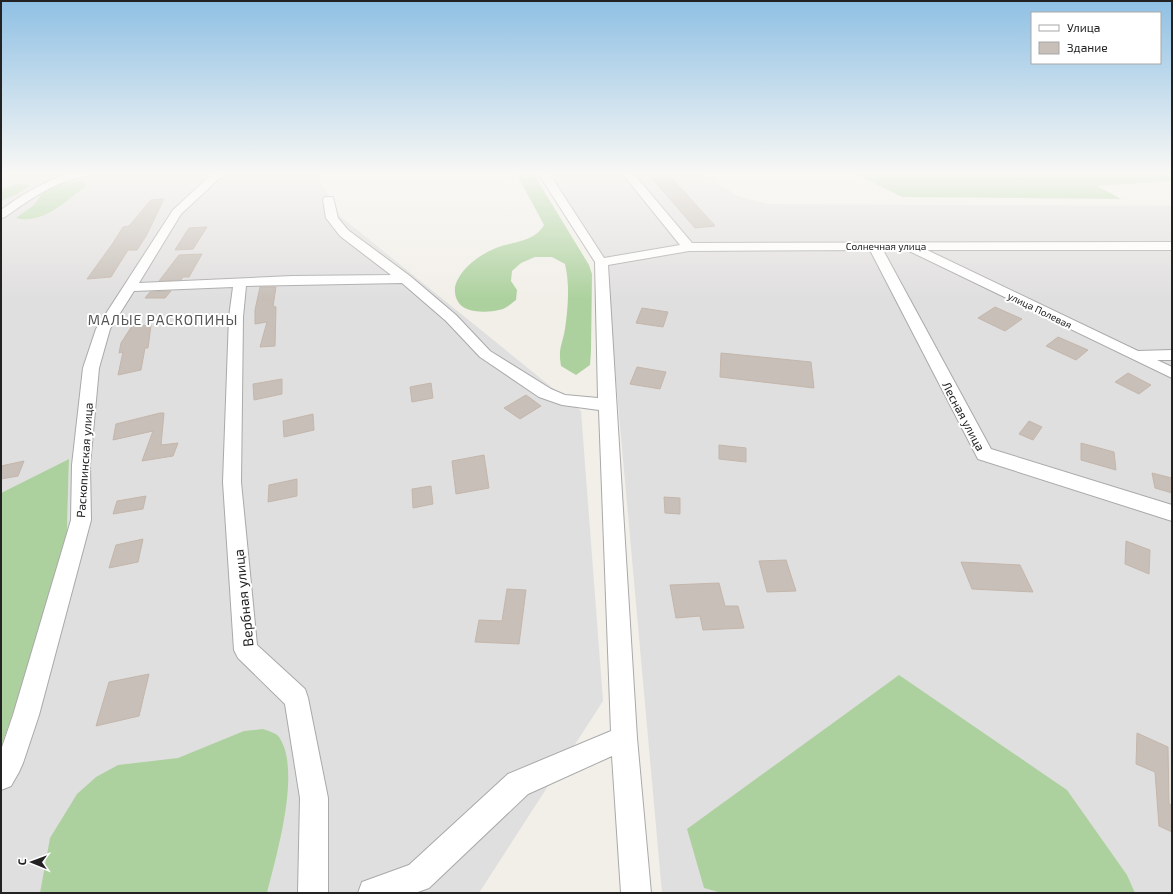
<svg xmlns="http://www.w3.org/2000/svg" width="1173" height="894" font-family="'Exo 2',sans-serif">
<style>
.residential{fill:#e0dfdf}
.forest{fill:#add19e}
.building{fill:#c7bfb8;stroke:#c4b6ab}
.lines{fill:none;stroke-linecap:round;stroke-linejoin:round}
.minor-casing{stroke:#a9a9a9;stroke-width:2}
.minor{fill:#fff;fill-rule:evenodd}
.labels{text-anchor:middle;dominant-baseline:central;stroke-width:4;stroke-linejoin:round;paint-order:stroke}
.far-street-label{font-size:10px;fill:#222;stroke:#fff}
.street-label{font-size:12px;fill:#222;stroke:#fff}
.quarter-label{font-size:14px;letter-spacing:1px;fill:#555;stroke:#fff}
.near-street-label{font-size:14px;fill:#222;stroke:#fff}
</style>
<rect width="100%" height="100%" fill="#f2efe9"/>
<g class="residential">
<polygon points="1,173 316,173 340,216 581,411 603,701 479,893 1,893 1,747 66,562 69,459 1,493"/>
<polygon points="543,173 704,173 737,196 768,204 1172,206 1172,893 662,893 608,292 605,277"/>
</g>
<g class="forest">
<path d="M516,173H533L589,265L592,274L591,351L590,365L576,375L561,366C558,348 562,346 565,329C568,308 570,285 565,264L552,257H535L521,263L512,271L511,281L517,290L516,300C512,303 508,307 503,309C494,312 476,313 467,309C456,305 452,291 457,281C464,266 481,254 496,248C513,241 533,243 544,225Z"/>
<polygon points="854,173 1144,173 1172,175 1172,181 1097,186 1121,199 902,197"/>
<path d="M83,181L87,183L86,186C67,200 43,225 16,218L34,205L41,195L51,188L68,182Z"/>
<polygon points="18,184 31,185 17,194 1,201 1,189"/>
<polygon points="69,459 66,562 1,747 1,493"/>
<polygon points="899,675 1067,790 1127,875 1135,893 722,893 704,888 687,829"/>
<path d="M263,729C268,731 276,733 279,737C302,770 276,856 267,893H40L50,838L77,794L96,777L118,765L178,758L244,731Z"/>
</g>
<g class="building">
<polygon points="668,174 680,188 681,188 715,226 695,228 650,176"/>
<polygon points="164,199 146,236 137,250 128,250 111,277 87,279 113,243 123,227 129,226 151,200"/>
<polygon points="207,227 193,249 175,250 189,228"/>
<polygon points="202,254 189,277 183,277 181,280 159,281 179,255"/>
<polygon points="260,287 276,287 273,306 276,307 275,346 260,347 267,322 255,324 255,310"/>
<polygon points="171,291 165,298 145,298 150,292"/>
<polygon points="995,307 1022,319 1005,331 978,318"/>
<polygon points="642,308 668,312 663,327 636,323"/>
<polygon points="151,325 148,348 145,348 141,370 118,375 123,352 119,353 121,343 132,326"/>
<polygon points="1058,337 1088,350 1076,360 1046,346"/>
<polygon points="721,353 811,362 814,388 720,377"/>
<polygon points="637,367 666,372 660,389 630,384"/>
<polygon points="1128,373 1151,385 1139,394 1115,382"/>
<polygon points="282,379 282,394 254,400 253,384"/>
<polygon points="431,383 433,398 412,402 410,387"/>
<polygon points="526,395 541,406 520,419 504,408"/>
<polygon points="160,413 164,413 161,445 178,443 173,456 142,461 153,431 113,440 116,424"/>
<polygon points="313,414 314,430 284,437 283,421"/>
<polygon points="1029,421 1042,427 1033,440 1019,434"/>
<polygon points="1081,443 1114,452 1116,470 1081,460"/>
<polygon points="719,445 746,448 746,462 719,459"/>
<polygon points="484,455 489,488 456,494 452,461"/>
<polygon points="24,461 18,476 1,479 1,466"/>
<polygon points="1152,473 1172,478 1172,493 1155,488"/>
<polygon points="297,479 297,496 268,502 269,485"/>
<polygon points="431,486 433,504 413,508 412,489"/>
<polygon points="146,496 143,509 113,514 117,501"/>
<polygon points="664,497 680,498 680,514 665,513"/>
<polygon points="143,539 138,562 109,568 116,545"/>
<polygon points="1126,541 1150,550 1149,574 1125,564"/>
<polygon points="786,560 796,591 767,592 759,561"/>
<polygon points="961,562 1020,565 1033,592 972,589"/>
<polygon points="719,583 725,606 738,606 744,628 703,630 700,616 676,618 670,585"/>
<polygon points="507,589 526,590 519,644 475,642 479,620 502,621"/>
<polygon points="149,674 139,716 96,726 109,682"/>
<polygon points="1137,733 1168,747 1169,804 1172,805 1172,832 1159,826 1155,772 1136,764"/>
</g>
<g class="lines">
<defs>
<g id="minor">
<path d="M70,173H93L92,175C84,177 75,178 67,181C44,189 25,203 5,217L1,218V210C23,194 45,181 70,173Z"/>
<polygon points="213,173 225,173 181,214 139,283 292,276 391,275 340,236 326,218 323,199 325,197 333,197 338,218 348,230 410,276 456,315 490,351 551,389 565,395 598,398 595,262 538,173 549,173 604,258 680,245 622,173 633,173 692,243 1172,242 1172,250 927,250 1138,351 1172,350 1172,360 1157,360 1172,367 1172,378 907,250 883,250 991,449 1172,505 1172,521 978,459 870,250 689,251 608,265 637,738 651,893 621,893 612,756 528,794 429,888 415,893 358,893 362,882 409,865 508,774 611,731 599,410 562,405 539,397 480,357 446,321 402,283 246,286 243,317 241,482 257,645 305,689 308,698 328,798 328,893 298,893 300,798 285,704 238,658 234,650 223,482 229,317 233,287 134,291 110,329 99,368 90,465 91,520 39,715 23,763 19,772 11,786 1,790 1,750 13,715 71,520 72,465 83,368 96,329 173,210"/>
</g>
</defs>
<use href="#minor" class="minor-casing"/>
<use href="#minor" class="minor"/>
</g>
<linearGradient id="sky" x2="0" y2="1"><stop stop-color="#8fc0e4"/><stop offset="0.58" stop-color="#f9f8f5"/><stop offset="1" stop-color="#f9f8f5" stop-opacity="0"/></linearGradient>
<rect width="1173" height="299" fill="url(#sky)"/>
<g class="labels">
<g class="far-street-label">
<text x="886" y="246">Солнечная улица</text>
<text transform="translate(1040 310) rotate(26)">улица Полевая</text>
</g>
<g class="street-label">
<text transform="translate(964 416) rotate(62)">Лесная улица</text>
<text transform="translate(84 460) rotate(-86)">Раскопинская улица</text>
</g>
<g class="quarter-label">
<text x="163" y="319">МАЛЫЕ РАСКОПИНЫ</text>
</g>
<g class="near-street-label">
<text transform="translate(243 598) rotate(-96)">Вербная улица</text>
</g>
</g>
<rect width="1173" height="894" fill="none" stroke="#222222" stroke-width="4"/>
<rect x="1031" y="12" width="130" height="52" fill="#ffffff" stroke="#a7a7a7"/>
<rect x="1039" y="25" width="20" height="6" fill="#ffffff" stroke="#a7a7a7"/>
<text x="1067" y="32" font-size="12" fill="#222222">Улица</text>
<rect x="1039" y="42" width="20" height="12" fill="#c7bfb8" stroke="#a7a7a7"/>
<text x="1067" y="52" font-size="12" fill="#222222">Здание</text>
<g transform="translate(32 862) rotate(271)" stroke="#ffffff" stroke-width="3" paint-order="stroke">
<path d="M0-3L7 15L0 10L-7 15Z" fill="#222222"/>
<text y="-6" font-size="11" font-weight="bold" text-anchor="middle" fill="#222222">С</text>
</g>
</svg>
